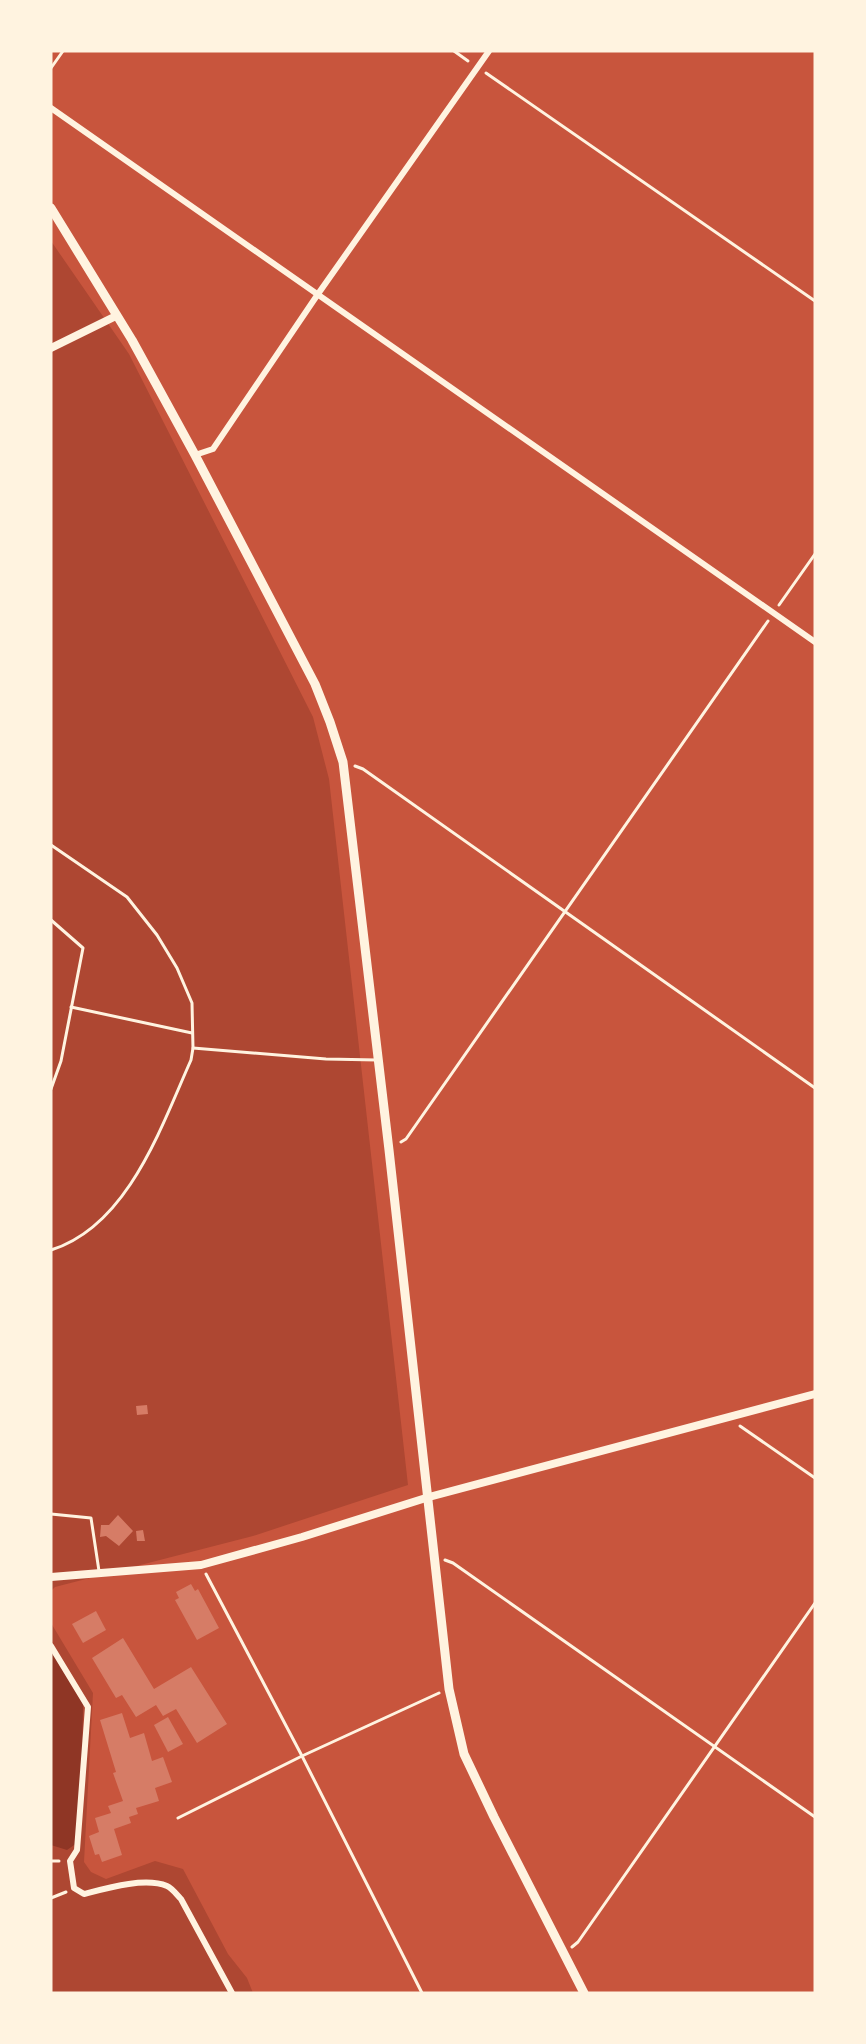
<svg xmlns="http://www.w3.org/2000/svg" width="866" height="2044" font-family="'Playfair Display',serif">
<style>
.green{fill:#ae4732}
.water{fill:#8f3625}
.building{fill:#d67c66}
.lines{fill:none;stroke-linecap:round;stroke-linejoin:round}
.path{stroke:#fff3e0;stroke-width:3}
.service{stroke:#fff3e0;stroke-width:3}
.minor{stroke:#fff3e0;stroke-width:6}
.tertiary{stroke:#fff3e0;stroke-width:8}
.secondary{stroke:#fff3e0;stroke-width:9}
</style>
<rect width="100%" height="100%" fill="#c8553d"/>
<g class="green">
<polygon points="51,241 129,354 313,717 329,779 408,1485 253,1536 55,1587 51,1591"/>
<polygon points="51,1623 93,1693 84,1862 91,1872 106,1879 155,1861 183,1869 228,1954 247,1978 253,1993 51,1993"/>
</g>
<polygon class="water" points="51,1647 79,1692 83,1705 82,1760 77,1843 67,1850 51,1845"/>
<g class="building">
<polygon points="147,1405 148,1414 137,1415 136,1406"/>
<polygon points="118,1515 133,1531 119,1546 106,1536 100,1537 101,1525 109,1525"/>
<polygon points="143,1530 145,1541 137,1541 136,1531"/>
<polygon points="191,1584 195,1591 198,1589 219,1628 197,1640 175,1600 179,1598 176,1592"/>
<polygon points="96,1611 106,1630 83,1643 72,1624"/>
<polygon points="123,1638 154,1689 191,1667 227,1724 197,1743 176,1709 163,1716 156,1705 136,1717 122,1695 116,1698 92,1658"/>
<polygon points="122,1713 130,1738 144,1733 152,1761 163,1757 172,1782 155,1788 159,1801 136,1808 138,1814 129,1817 131,1823 114,1829 122,1855 102,1862 99,1854 95,1855 89,1836 99,1832 95,1818 111,1813 108,1806 123,1801 113,1773 116,1772 100,1720"/>
<polygon points="168,1717 183,1744 168,1752 154,1725"/>
</g>
<g class="lines">
<g class="path">
<polyline points="454,51 468,61"/>
<polyline points="51,68 63,51"/>
<polyline points="486,73 815,301"/>
<polyline points="779,605 815,554"/>
<polyline points="355,766 363,769 815,1088"/>
<polyline points="401,1142 406,1139 768,621"/>
<polyline points="740,1426 815,1478"/>
<polyline points="445,1560 453,1563 815,1817"/>
<polyline points="206,1574 302,1756 422,1993"/>
<polyline points="178,1818 302,1756 439,1693"/>
<polyline points="51,1861 59,1861"/>
<polyline points="51,1898 66,1892"/>
<polyline points="572,1947 578,1942 815,1603"/>
</g>
<g class="service">
<path d="M51,845L127,897L157,935L177,968L192,1003L193,1048L191,1060C161,1127 128,1226 51,1250"/>
<polyline points="51,920 83,948 61,1061 51,1089"/>
<polyline points="71,1007 192,1033"/>
<polyline points="193,1048 326,1059 377,1060"/>
<polyline points="51,1514 91,1518 99,1571"/>
</g>
<g class="minor">
<polyline points="51,108 815,642"/>
<polyline points="195,455 213,449 318,294 489,51"/>
<path d="M51,1646L88,1707L77,1850L70,1861L74,1888L84,1894C107,1888 145,1877 167,1886C172,1888 177,1895 181,1899L232,1993"/>
</g>
<g class="tertiary">
<polyline points="51,348 116,316"/>
<polyline points="51,1577 201,1565 302,1537 429,1497 815,1394"/>
</g>
<polyline class="secondary" points="51,208 132,340 195,455 315,684 330,722 343,762 389,1150 449,1689 464,1754 494,1817 584,1993"/>
</g>
<rect width="866" height="2044" fill="none" stroke="#fff3e0" stroke-width="105"/>
</svg>
